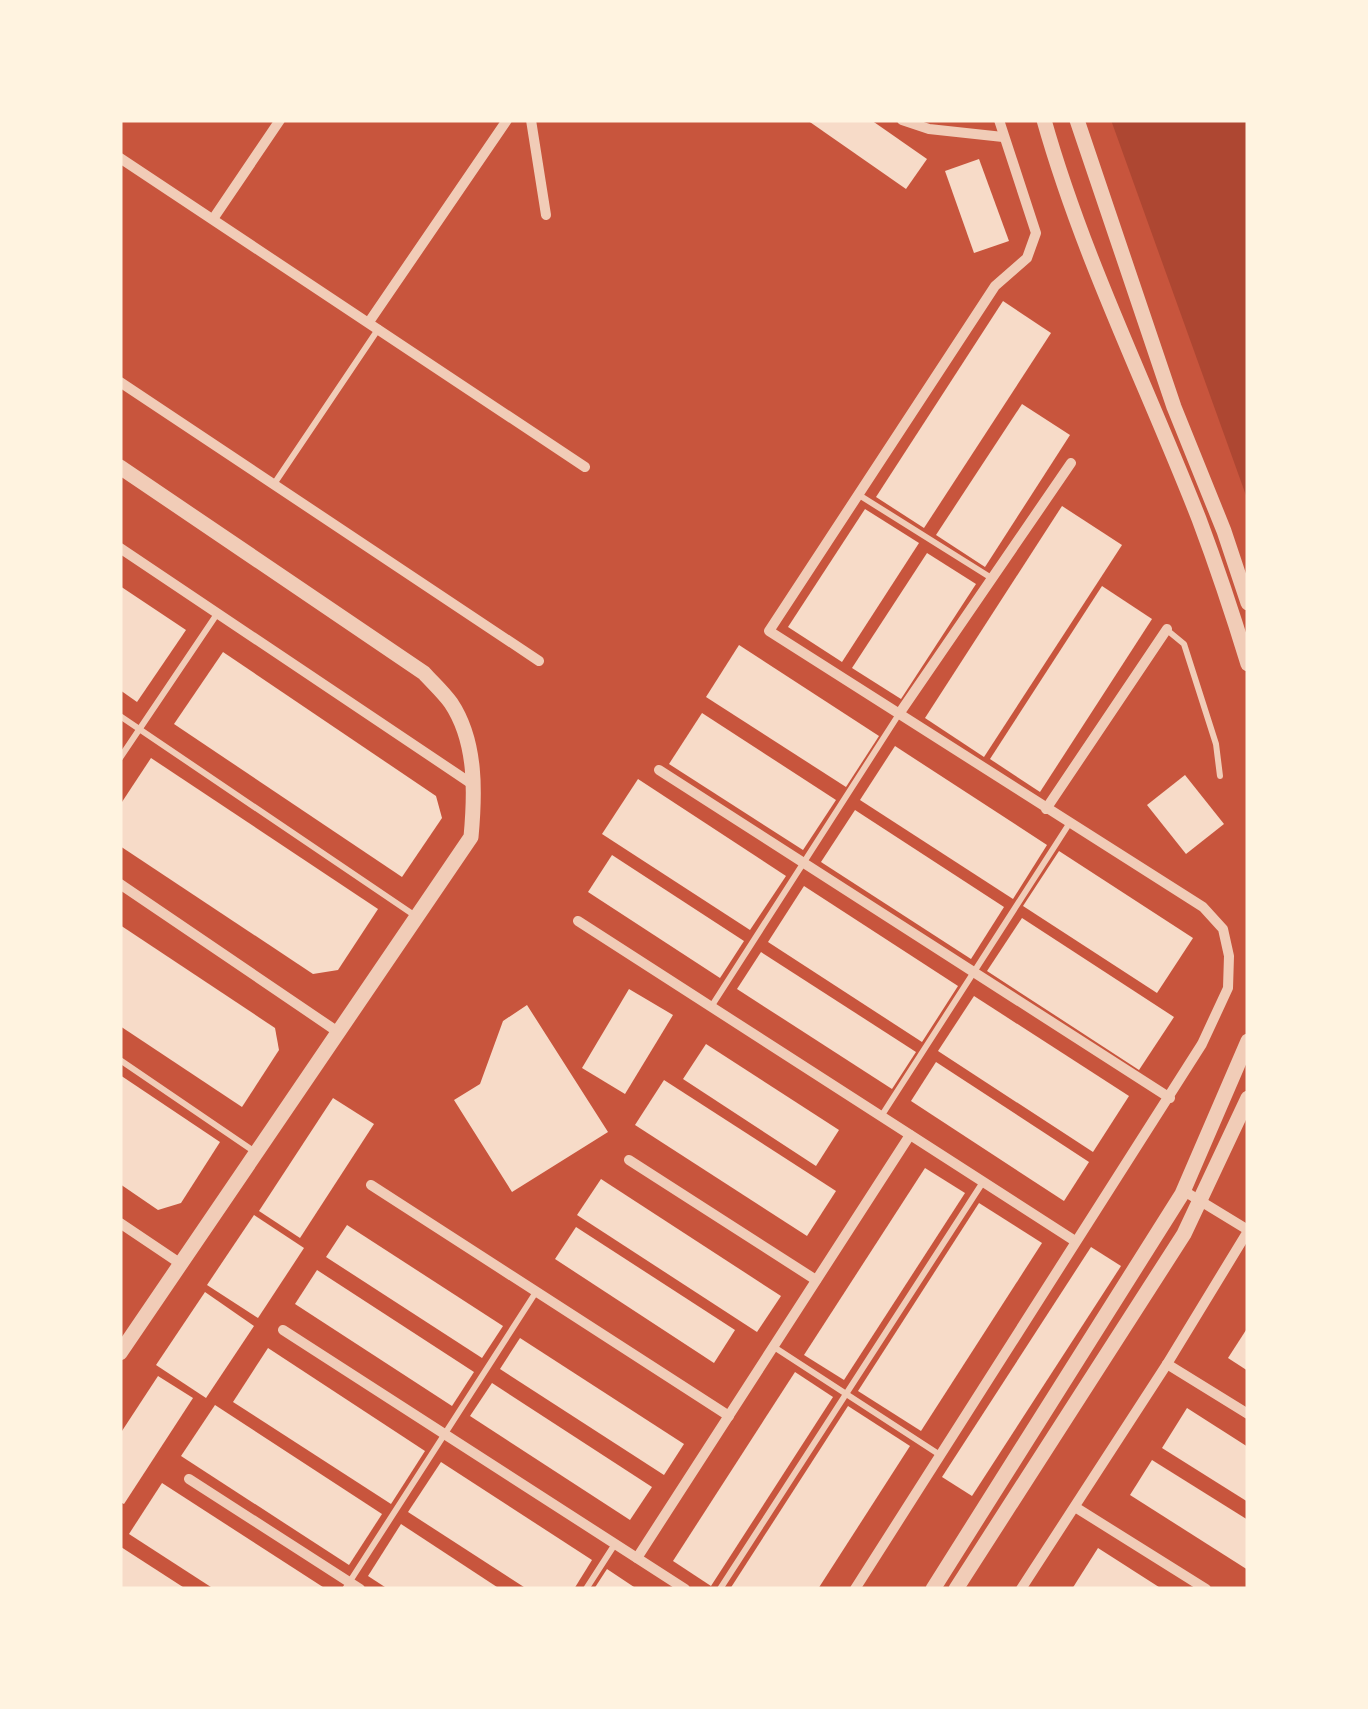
<svg xmlns="http://www.w3.org/2000/svg" width="1368" height="1709" font-family="'PT Sans',sans-serif">
<style>
.green{fill:#ae4732}
.building{fill:#f7dbc8}
.lines{fill:none;stroke-linecap:round;stroke-linejoin:round}
.service{stroke:#f1ccb7;stroke-width:6}
.minor{stroke:#f1ccb7;stroke-width:10}
.tertiary{stroke:#f1ccb7;stroke-width:15}
</style>
<rect width="100%" height="100%" fill="#c8553d"/>
<polygon class="green" points="1111,120 1248,120 1248,501"/>
<g class="building">
<polygon points="807,120 871,120 927,159 906,189"/>
<polygon points="979,159 1009,241 974,253 945,171"/>
<polygon points="1003,301 1051,333 924,528 876,497"/>
<polygon points="1022,404 1070,435 985,567 936,535"/>
<polygon points="1062,506 1122,545 984,757 925,718"/>
<polygon points="865,509 919,543 842,662 788,627"/>
<polygon points="927,553 976,584 901,699 852,668"/>
<polygon points="120,586 186,630 137,702 120,690"/>
<polygon points="1102,586 1152,619 1040,792 990,759"/>
<polygon points="739,645 879,736 846,787 706,697"/>
<polygon points="223,652 436,796 442,818 402,877 174,724"/>
<polygon points="702,713 836,800 803,850 669,764"/>
<polygon points="895,746 1047,845 1013,899 860,800"/>
<polygon points="151,758 378,909 338,970 313,974 120,846 120,805"/>
<polygon points="1185,775 1224,824 1186,854 1147,805"/>
<polygon points="638,779 786,876 750,930 602,834"/>
<polygon points="855,810 1004,907 971,959 821,862"/>
<polygon points="1059,851 1193,938 1157,993 1023,906"/>
<polygon points="612,855 744,941 720,978 588,892"/>
<polygon points="804,886 958,986 922,1042 768,942"/>
<polygon points="1022,918 1174,1017 1139,1070 987,971"/>
<polygon points="120,925 275,1028 279,1050 242,1107 120,1026"/>
<polygon points="761,952 916,1052 892,1089 737,989"/>
<polygon points="629,989 673,1015 625,1094 582,1068"/>
<polygon points="974,996 1129,1096 1093,1152 938,1051"/>
<polygon points="527,1005 608,1132 512,1192 454,1100 480,1084 503,1021"/>
<polygon points="706,1044 839,1130 816,1166 683,1079"/>
<polygon points="936,1062 1089,1162 1064,1201 911,1101"/>
<polygon points="120,1075 220,1142 181,1203 158,1210 120,1184"/>
<polygon points="664,1080 836,1191 807,1236 635,1125"/>
<polygon points="333,1098 374,1124 300,1238 259,1211"/>
<polygon points="925,1168 965,1193 844,1380 804,1355"/>
<polygon points="601,1179 781,1296 757,1332 577,1215"/>
<polygon points="979,1203 1042,1243 921,1431 858,1391"/>
<polygon points="254,1215 304,1248 258,1318 207,1285"/>
<polygon points="347,1225 503,1326 482,1358 326,1257"/>
<polygon points="576,1227 735,1330 714,1363 555,1259"/>
<polygon points="1091,1247 1121,1266 972,1496 942,1477"/>
<polygon points="317,1270 474,1372 452,1406 295,1304"/>
<polygon points="205,1292 254,1326 206,1398 156,1365"/>
<polygon points="1248,1327 1248,1371 1228,1358"/>
<polygon points="520,1338 684,1444 664,1475 500,1369"/>
<polygon points="268,1348 425,1451 391,1504 233,1402"/>
<polygon points="795,1372 833,1397 711,1586 673,1561"/>
<polygon points="158,1376 193,1398 124,1504 120,1502 120,1434"/>
<polygon points="492,1383 652,1487 630,1520 470,1416"/>
<polygon points="215,1405 382,1514 349,1565 181,1456"/>
<polygon points="848,1406 910,1446 818,1589 730,1589"/>
<polygon points="1187,1408 1248,1447 1248,1502 1162,1448"/>
<polygon points="1152,1460 1248,1520 1248,1570 1130,1495"/>
<polygon points="441,1462 592,1560 574,1589 527,1589 408,1512"/>
<polygon points="162,1483 326,1589 214,1589 129,1534"/>
<polygon points="401,1524 500,1589 388,1589 368,1576"/>
<polygon points="121,1547 186,1589 120,1589"/>
<polygon points="1098,1548 1162,1589 1072,1589"/>
<polygon points="607,1569 637,1589 594,1589"/>
</g>
<g class="lines">
<g class="service">
<polyline points="274,484 379,328"/>
<polyline points="859,495 993,579"/>
<polyline points="1167,630 1184,644 1216,744 1220,776"/>
<polyline points="120,716 417,917"/>
<polyline points="120,758 217,614"/>
<polyline points="711,1007 899,714"/>
<polyline points="120,1060 255,1152"/>
<polyline points="882,1115 1069,824"/>
<polyline points="774,1347 940,1455"/>
<polyline points="345,1589 536,1292"/>
<polyline points="586,1589 615,1544"/>
<polyline points="720,1589 983,1182"/>
</g>
<g class="minor">
<polyline points="531,120 546,215"/>
<polyline points="902,120 929,129 1003,137"/>
<polyline points="120,158 585,467"/>
<polyline points="213,219 280,120"/>
<polyline points="369,322 507,120"/>
<polyline points="120,382 539,661"/>
<polyline points="120,548 475,786"/>
<polyline points="899,714 1071,463"/>
<polyline points="659,770 1170,1098"/>
<polyline points="1046,809 1167,629"/>
<polyline points="120,884 338,1032"/>
<polyline points="578,921 1075,1241"/>
<polyline points="629,1160 816,1280"/>
<polyline points="371,1185 729,1416"/>
<polyline points="1184,1191 1248,1230"/>
<polyline points="120,1223 181,1264"/>
<polyline points="283,1330 685,1589"/>
<polyline points="1167,1364 1248,1414"/>
<polyline points="189,1479 360,1589"/>
<polyline points="1075,1507 1206,1589"/>
<polyline points="637,1558 910,1135"/>
<polyline points="855,1589 1202,1044 1228,988 1229,956 1223,929 1203,907 769,631 995,286 1027,258 1036,233 999,120"/>
<polyline points="1021,1589 1167,1364 1248,1231"/>
</g>
<g class="tertiary">
<path d="M1044,120C1083,258 1147,386 1199,519C1217,567 1233,615 1248,664"/>
<polyline points="1077,120 1174,407 1224,531 1248,603"/>
<path d="M120,467L424,673C433,683 443,692 451,703C477,742 475,794 471,837L120,1353"/>
<polyline points="933,1589 1182,1194 1248,1041"/>
<polyline points="956,1589 1184,1234 1248,1098"/>
</g>
</g>
<rect width="1368" height="1709" fill="none" stroke="#fff3e0" stroke-width="245"/>
</svg>
